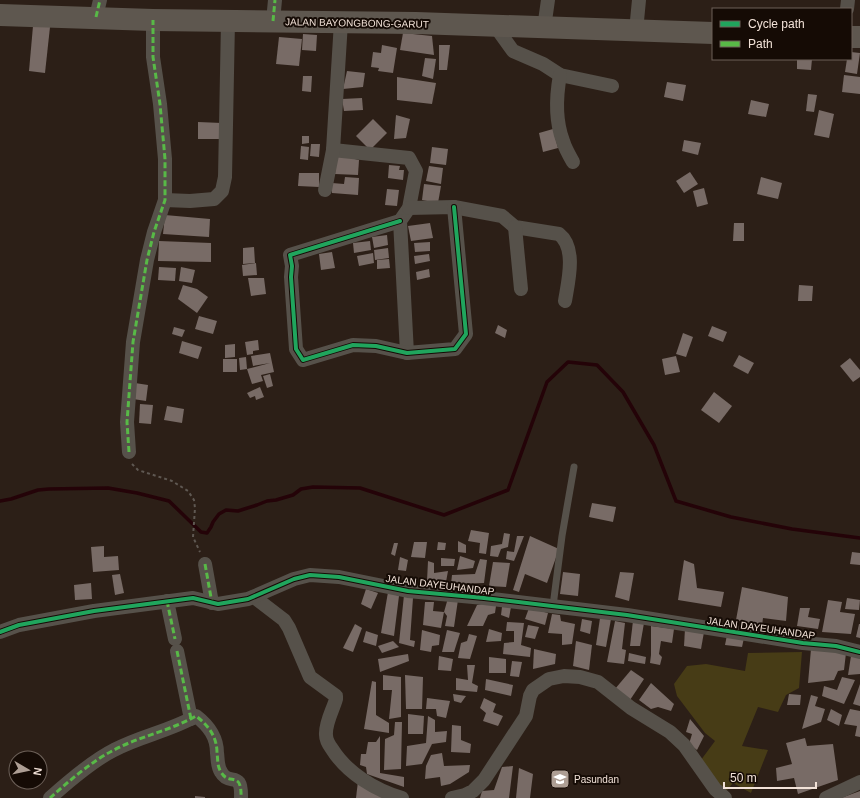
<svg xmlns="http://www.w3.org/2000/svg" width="860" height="798" font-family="Helvetica,sans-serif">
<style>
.green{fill:#473c16}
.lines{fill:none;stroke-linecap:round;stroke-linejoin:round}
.stream{stroke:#240308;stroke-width:3.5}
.building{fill:#786b66}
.path{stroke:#5f5852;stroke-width:2;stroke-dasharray:3 3;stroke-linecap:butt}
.service{stroke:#56514a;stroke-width:7}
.minor{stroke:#56514a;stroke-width:14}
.primary{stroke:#5e574f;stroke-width:22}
.quiet{stroke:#58b947;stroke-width:3;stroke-dasharray:6 3;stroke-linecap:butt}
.cycleway-casing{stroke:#150b05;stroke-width:6}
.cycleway{stroke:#20a55d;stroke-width:4}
.labels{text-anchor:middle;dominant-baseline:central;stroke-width:4;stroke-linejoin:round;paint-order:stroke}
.street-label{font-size:10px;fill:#f2e2d8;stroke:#150b05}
.poi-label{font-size:10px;fill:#f2e2d8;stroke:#150b05;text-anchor:start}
</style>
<rect width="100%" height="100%" fill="#2c1f17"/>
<polygon class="green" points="802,652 799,688 786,695 778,712 758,707 742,746 768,750 751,793 733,783 724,794 698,764 715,741 705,733 677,696 674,684 687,666 706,664 745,671 748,653"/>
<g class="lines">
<polyline class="stream" points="0,501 11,499 38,490 49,489 108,488 137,493 169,501 201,532 207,533 211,527 213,522 219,514 226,510 238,511 257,505 267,501 276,500 293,495 301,489 313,487 360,488 444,515 508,490 547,382 568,362 597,365 623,392 654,445 676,501 731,517 792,529 860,538"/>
</g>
<g class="building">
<polygon points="33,26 50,27 45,73 29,71"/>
<polygon points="403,33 432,36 434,55 400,50"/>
<polygon points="303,34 317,35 316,51 302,50"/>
<polygon points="279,37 302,39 299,66 276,64"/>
<polygon points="382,45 397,48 393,73 378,71 379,68 371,67 373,52 381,53"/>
<polygon points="439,45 450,45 447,70 439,70"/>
<polygon points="851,52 860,53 857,74 845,72 847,59 851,59"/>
<polygon points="425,58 436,59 433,79 422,76"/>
<polygon points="797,59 812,59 811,70 797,69"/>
<polygon points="347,71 365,73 363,87 343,89"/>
<polygon points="844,75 860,77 860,94 842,92"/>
<polygon points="303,76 312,76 311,92 302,91"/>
<polygon points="397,77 436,83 432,104 397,100"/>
<polygon points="667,82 686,85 683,101 664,97"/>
<polygon points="808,94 817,95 814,112 806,111"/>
<polygon points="362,98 363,110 344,111 342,99"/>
<polygon points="751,100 769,104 766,117 748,114"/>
<polygon points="819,110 834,114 829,138 814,135"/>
<polygon points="396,115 410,119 406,138 394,139"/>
<polygon points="373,119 387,133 370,150 356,136"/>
<polygon points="198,122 222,123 221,139 198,139"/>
<polygon points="553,129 558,148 543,152 539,133"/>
<polygon points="302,136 309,136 309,143 302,144"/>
<polygon points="684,140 701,143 698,155 682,151"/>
<polygon points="311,144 320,144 319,157 310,156"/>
<polygon points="301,146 309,147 308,160 300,159"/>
<polygon points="432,147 448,149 446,165 430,163"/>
<polygon points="337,155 359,160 358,175 335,174"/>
<polygon points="389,165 400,166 399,170 404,170 403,180 388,178"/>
<polygon points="429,166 443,168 441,184 426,181"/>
<polygon points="690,172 698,184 684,193 676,181"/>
<polygon points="299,173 319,173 319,187 298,186"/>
<polygon points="345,177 359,178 358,195 332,193 332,183 344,184"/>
<polygon points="761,177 782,183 778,199 757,194"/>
<polygon points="424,184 441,186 438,203 422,200"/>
<polygon points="704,188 708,204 697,207 693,191"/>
<polygon points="387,189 399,190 397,206 385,205"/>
<polygon points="165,215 210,219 209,237 163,234"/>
<polygon points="430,223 433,238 411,241 408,226"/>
<polygon points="734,223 744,223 744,241 733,241"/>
<polygon points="387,235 388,245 374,248 372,237"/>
<polygon points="159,241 211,243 211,262 158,261"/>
<polygon points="370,241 371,250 354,253 353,243"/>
<polygon points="430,242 430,251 415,252 414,243"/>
<polygon points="254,247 255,263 243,264 243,248"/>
<polygon points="388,248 389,258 375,260 374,250"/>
<polygon points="332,252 335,268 321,270 319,254"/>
<polygon points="373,253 374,263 359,266 357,256"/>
<polygon points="429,254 430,261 415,264 414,256"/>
<polygon points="389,259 390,268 377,269 377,260"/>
<polygon points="256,263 257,275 243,276 242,265"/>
<polygon points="159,267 176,268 175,281 158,280"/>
<polygon points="181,267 195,270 192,283 179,281"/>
<polygon points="429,269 430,277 417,280 416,272"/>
<polygon points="248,278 264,278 266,294 251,296"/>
<polygon points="183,285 197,289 208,297 197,313 178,299"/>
<polygon points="799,285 813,286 812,301 798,301"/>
<polygon points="199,316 217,321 213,334 195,329"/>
<polygon points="498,325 507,330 505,338 495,333"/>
<polygon points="712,326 727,332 723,342 708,336"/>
<polygon points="174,327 185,330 182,337 172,334"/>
<polygon points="683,333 693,337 686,357 676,354"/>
<polygon points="258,340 259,350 253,351 253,354 247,355 245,342"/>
<polygon points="182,341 202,347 198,359 179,353"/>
<polygon points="235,344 235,357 225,358 225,345"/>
<polygon points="270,353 274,372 261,375 263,381 252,384 247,369 270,363 253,366 251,356"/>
<polygon points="739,355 754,363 748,374 733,366"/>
<polygon points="676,356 680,372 665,375 662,359"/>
<polygon points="246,357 247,369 240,370 239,358"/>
<polygon points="850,358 860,370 860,377 853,382 840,366"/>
<rect x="223" y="359" width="14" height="13"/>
<polygon points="270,374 273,386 267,388 263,376"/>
<polygon points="135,383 148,385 146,401 133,399"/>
<polygon points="260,387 264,397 256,400 255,396 250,398 247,393"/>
<polygon points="714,392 732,406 719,423 701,410"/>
<polygon points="140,404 153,405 151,424 139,423"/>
<polygon points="167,406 184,409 182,423 164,420"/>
<polygon points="592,503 616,507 613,522 589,517"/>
<polygon points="471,530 489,533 486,554 479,553 480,543 468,541"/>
<polygon points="504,533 510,534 508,547 501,549 498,557 490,556 491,546 502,544"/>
<polygon points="517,536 524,536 514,561 506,559 507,551 514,552"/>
<polygon points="530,536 559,549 547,583 525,574 519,592 513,590"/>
<polygon points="458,541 466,545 466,553 458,552"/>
<polygon points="414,542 427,542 425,558 411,557"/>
<polygon points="438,542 446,543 445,550 437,550"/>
<polygon points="394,543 398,543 395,556 391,554"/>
<polygon points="104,546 104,557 118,556 119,570 93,572 91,547"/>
<polygon points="852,552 860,553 860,565 850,564"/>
<polygon points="460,556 475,561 473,568 457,570"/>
<polygon points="400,557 408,560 406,571 398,570"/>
<polygon points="441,558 455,559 454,566 441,566"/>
<polygon points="480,559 487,560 484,583 451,584 452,575 475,574"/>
<polygon points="684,560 694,564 697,588 724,592 721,607 678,600"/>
<polygon points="428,561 434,563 434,573 448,571 446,582 427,581"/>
<polygon points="493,562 510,563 506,587 489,586"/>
<polygon points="563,572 580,574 578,596 560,594"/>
<polygon points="620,572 634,573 629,601 615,597"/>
<polygon points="120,574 124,593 115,595 112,575"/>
<polygon points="91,583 92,599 75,600 74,585"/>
<polygon points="742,587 788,597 786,621 763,618 762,626 736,620"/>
<polygon points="366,589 378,593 371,609 361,604"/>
<polygon points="388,592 399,596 394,636 381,633"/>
<polygon points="404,595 413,598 410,640 415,641 414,647 399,643"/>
<polygon points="448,598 458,600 454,627 445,626 447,616 444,612"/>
<polygon points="847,598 860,600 859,610 845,609"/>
<polygon points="828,600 842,602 840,612 855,614 851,634 822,632"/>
<polygon points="425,602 434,602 433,611 444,612 441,628 423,625"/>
<polygon points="487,603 496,606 495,613 488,615 483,626 467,626 477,605"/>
<polygon points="502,607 511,607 509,618 501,615"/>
<polygon points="529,608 548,613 545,625 525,619"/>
<polygon points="800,608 810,608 808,617 820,619 818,629 797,626"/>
<polygon points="552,614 560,615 561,621 575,624 572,644 562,645 562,634 548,633"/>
<polygon points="600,618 611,619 606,647 596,645"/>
<polygon points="582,619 592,621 590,634 580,631"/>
<polygon points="615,621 625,623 622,649 626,650 624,664 607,662"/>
<polygon points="633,621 644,623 640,646 630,646"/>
<polygon points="507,622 524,623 521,645 531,648 530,657 503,654 504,643 514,642 514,631 506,631"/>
<polygon points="355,624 362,628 353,652 343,648"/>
<polygon points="859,624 860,624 860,638 856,637"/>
<polygon points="528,625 539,627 535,639 525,637"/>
<polygon points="651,626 674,629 672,643 661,641 659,654 662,657 660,665 650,663 651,655"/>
<polygon points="489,629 502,633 501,641 486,642"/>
<polygon points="685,629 704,632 701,649 684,646"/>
<polygon points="422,630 440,635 439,645 432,646 431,652 420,650"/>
<polygon points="447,630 460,633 454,652 442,652"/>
<polygon points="366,631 378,635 376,646 363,642"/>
<polygon points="469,634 477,636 470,659 458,658 461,643 467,641"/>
<polygon points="727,635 744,638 742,647 725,645"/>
<polygon points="393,641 399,647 382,653 378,646"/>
<polygon points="576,641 592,645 589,670 573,666"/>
<polygon points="534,649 556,654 555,664 533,669"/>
<polygon points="811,649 846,653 844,670 838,671 834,680 808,683"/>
<polygon points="629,653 646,657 645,664 628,661"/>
<polygon points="408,654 409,661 380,672 378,659"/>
<polygon points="439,656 453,659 451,671 438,670"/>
<polygon points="851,656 860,658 860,674 848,675"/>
<polygon points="489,657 506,659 506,673 489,673"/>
<polygon points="512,661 522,662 519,677 510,676"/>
<polygon points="467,665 475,665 472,683 478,686 477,692 456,690 456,678 468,680"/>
<polygon points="631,670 644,679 630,700 615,689"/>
<polygon points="383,675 401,677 401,717 389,719 392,690 383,690"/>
<polygon points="405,675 423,677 422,709 406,709"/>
<polygon points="842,677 855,680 844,704 822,696 824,686 837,690"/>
<polygon points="486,679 513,685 511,696 485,690"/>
<polygon points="372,681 376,682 376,715 389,723 389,733 364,729"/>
<polygon points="651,683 674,704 671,711 658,707 651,709 639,700"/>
<polygon points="860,684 860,706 853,704"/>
<polygon points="453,694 466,696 461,703 454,701"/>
<polygon points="789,694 801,695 800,705 787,705"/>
<polygon points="811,695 818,697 815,706 825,709 821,722 802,729"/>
<polygon points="427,698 450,701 446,718 437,716 436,709 426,709"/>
<polygon points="484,698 496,704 493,712 503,716 498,726 483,721 486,713 480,708"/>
<polygon points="831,709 842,715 839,726 827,720"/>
<polygon points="850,709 860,711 860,737 855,736 857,726 844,724"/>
<polygon points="408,714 424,716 423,734 408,734"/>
<polygon points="428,716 435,720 435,732 447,731 446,742 432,744 422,764 406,766 407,746 426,743"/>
<polygon points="690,719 704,736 697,750 689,744 692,734 686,732"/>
<polygon points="395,722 402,722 401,769 384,770 385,739 394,735"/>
<polygon points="452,725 461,726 461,740 471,744 470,753 451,752"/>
<polygon points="380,736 380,773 404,777 404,787 367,774 366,767 360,765 361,754 366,754 368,742 376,742"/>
<polygon points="805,738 807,746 833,744 838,780 798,794 794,778 777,781 776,768 792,764 786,743"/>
<polygon points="442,753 444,766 470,765 469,772 450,784 441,786 440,777 425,779 426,766 431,755"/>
<polygon points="513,766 509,798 480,798 482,791 494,790 502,767"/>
<polygon points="519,768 533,774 530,798 516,798"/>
<polygon points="358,781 392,798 356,798"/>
<polygon points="860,791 860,798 841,798"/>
<polygon points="195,796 205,797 205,798 195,798"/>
</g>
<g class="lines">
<polyline class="path" points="132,464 138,470 172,481 188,491 194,500 195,508 193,537 200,552"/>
<polyline class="service" points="553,606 562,536 574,467"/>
<g class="minor">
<polyline points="847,9 848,0"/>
<polyline points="96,17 100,0"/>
<polyline points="273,21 275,0"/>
<polyline points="495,26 513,51 543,64 560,75 612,86"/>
<polyline points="544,28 548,0"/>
<polyline points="636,31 639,0"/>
<path d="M560,75C556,97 555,120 563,141C565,148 569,155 573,162"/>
<polyline points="333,150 409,158 416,171 409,208 400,221 407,353"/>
<polyline points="325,190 333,150 341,22"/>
<polyline points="165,200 190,201 214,199 222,191 225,177 228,21"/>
<path d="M409,208L454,207L502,216L515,227L559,234C577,248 568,282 565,301"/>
<polyline points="400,221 290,255 292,266 291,277 296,349 303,360 353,345 376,346 407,353 455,349 466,334 454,207"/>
<polyline points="515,227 521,289"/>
<polyline points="129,452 127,422 133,342 147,260 154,232 165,200 165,159 160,104 153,57 153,20"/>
<polyline points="205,564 212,603"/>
<path d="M254,597L284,620L289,628L310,677L336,696V699C333,710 325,723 326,735C326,740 329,745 332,749C347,773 375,790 402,798"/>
<polyline points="167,601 175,639"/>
<polyline points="0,632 19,625 94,611 193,598 218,604 248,599 294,579 310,575 339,577 408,591 484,598 627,615 803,643 836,646 860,652"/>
<polyline points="177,651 191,719"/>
<path d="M50,798C69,781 92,761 114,750C140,736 170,731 196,716C209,726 217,737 217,753C218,759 217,766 221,772C229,787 242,769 241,798"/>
<polyline points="452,798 465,795 473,791 484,780 526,716 530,696 533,690 549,679 564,676 580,677 598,682 631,708 670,732 684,745 715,789 725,798"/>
<polyline points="826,798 860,782"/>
</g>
<g class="primary">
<polyline points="0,15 153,20 416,23 713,33"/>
<polyline points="851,37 860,37"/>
</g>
<g class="quiet">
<polyline points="96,17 100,0"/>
<polyline points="273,21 275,0"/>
<polyline points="129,452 127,422 133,342 147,260 154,232 165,200 165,159 160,104 153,57 153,20"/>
<polyline points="205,564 212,603"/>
<polyline points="167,601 175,639"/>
<polyline points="177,651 191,719"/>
<path d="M50,798C69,781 92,761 114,750C140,736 170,731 196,716C209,726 217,737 217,753C218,759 217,766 221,772C229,787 242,769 241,798"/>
</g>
<defs>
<g id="cycleway">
<polyline points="400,221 290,255 292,266 291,277 296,349 303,360 353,345 376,346 407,353 455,349 466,334 454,207"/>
<polyline points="0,632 19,625 94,611 193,598 218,604 248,599 294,579 310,575 339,577 408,591 484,598 627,615 803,643 836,646 860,652"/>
</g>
</defs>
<use href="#cycleway" class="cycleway-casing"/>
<use href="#cycleway" class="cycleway"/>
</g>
<defs>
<symbol id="school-square" viewBox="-11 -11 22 22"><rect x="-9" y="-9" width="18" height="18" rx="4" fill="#ad9e94" stroke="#150b05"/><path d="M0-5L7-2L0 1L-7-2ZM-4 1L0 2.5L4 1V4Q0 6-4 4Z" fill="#fff"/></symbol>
</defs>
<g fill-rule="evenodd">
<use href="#school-square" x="549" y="768" width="22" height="22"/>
</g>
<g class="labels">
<g class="street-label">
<text transform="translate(357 23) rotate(1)">JALAN BAYONGBONG-GARUT</text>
<text transform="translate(440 585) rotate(7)">JALAN DAYEUHANDAP</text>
<text transform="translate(761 628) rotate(8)">JALAN DAYEUHANDAP</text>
</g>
<g class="poi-label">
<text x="574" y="779">Pasundan</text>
</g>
</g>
<rect x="712" y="8" width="140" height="52" fill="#150b05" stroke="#6d6159"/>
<rect x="720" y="21" width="20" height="6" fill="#20a55d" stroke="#6d6159"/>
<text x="748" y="28" font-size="12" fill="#f2e2d8">Cycle path</text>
<rect x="720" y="41" width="20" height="6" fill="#58b947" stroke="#6d6159"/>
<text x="748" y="48" font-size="12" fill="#f2e2d8">Path</text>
<g transform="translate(28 770) rotate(99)"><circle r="19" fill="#150b05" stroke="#6d6159"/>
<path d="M0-3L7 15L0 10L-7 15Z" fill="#ad9e94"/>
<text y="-6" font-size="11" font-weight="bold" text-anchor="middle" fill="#f2e2d8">N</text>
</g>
<path d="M724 782v6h92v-6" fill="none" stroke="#f2e2d8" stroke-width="2"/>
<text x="730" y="782" font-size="12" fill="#f2e2d8" stroke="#150b05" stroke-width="3" paint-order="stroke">50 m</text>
</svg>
